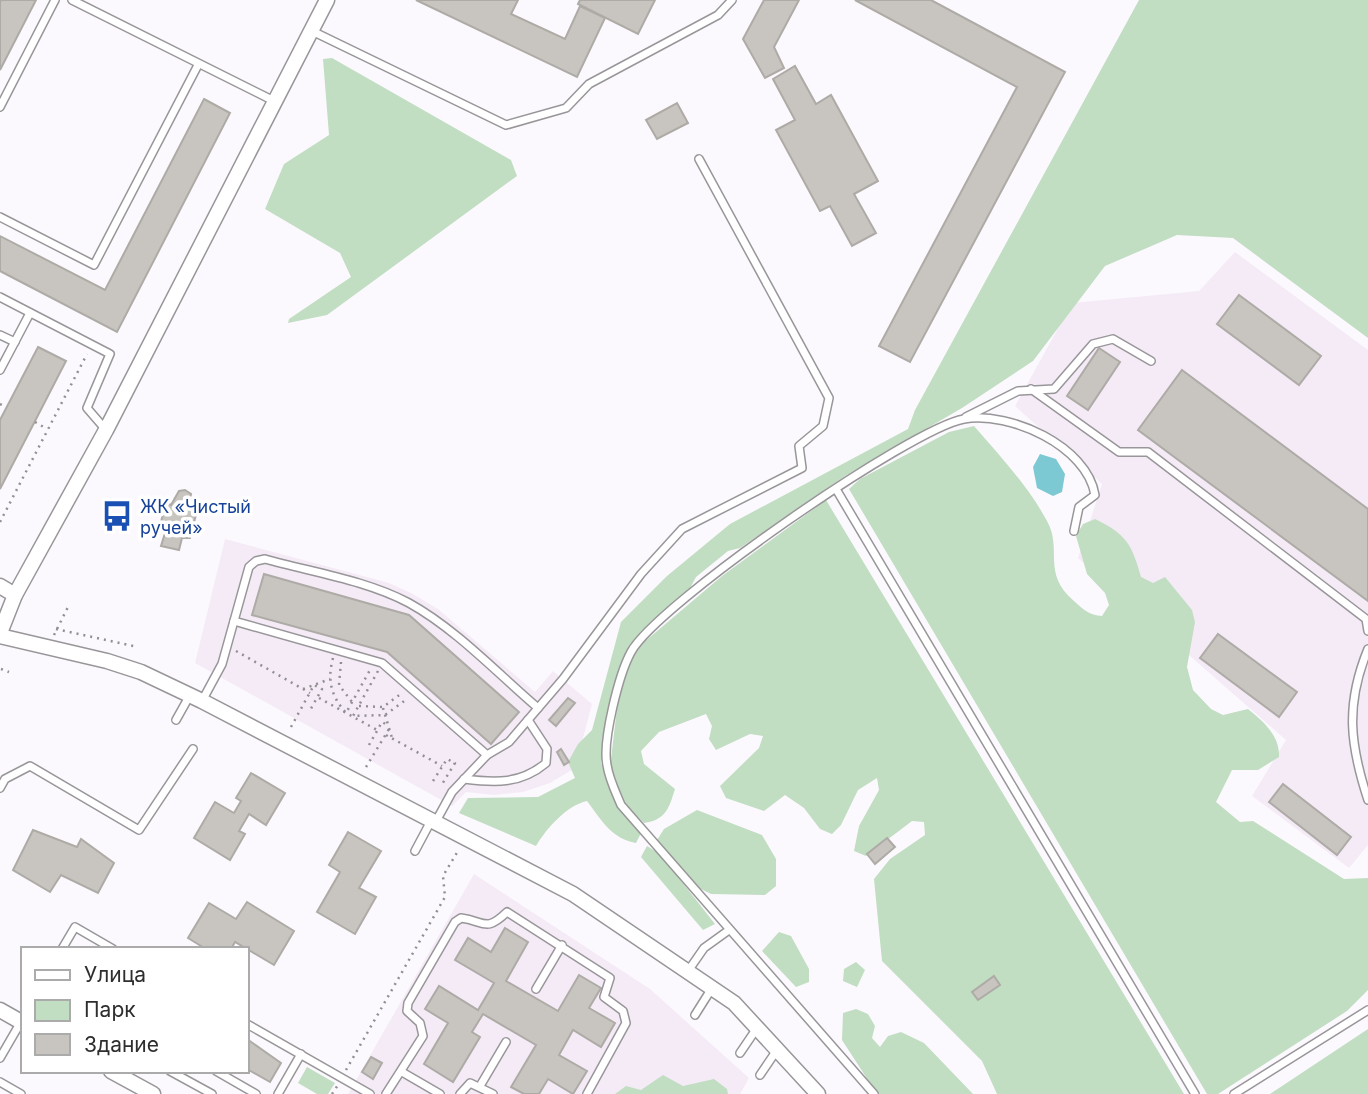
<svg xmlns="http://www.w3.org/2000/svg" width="1368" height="1094" font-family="Inter,sans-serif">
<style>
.built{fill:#f4ebf7}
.green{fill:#c1ddc2}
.water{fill:#7cc9d3}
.building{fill:#c8c5c0;stroke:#aeaba6;stroke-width:2}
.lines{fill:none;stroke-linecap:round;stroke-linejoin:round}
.service-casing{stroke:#99969a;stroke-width:10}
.minor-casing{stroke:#99969a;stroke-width:17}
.path{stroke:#928f93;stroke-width:2.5;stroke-dasharray:2 5;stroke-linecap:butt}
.service{stroke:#fff;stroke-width:7}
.minor{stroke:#fff;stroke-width:14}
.labels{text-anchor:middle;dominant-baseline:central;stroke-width:7;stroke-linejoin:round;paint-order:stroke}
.transit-label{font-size:18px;fill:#164399;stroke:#fff;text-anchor:start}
</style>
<rect width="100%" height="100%" fill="#fcf9fe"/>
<g class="built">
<polygon points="1235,252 1368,350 1368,845 1349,868 1252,796 1286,740 1078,558 1102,484 1015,406 1072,303 1199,291"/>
<polygon points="225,539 389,583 411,593 438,609 535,692 553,671 592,704 575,768 550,783 523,792 494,795 466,792 452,806 195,663"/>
<polygon points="474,874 650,989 749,1078 740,1094 348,1094"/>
</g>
<g class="green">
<path d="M1139,0H1368V338L1233,238L1177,235L1105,266L1033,361L962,408L845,476L740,548L728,551L696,577L689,590L630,645L619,668L608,714L601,763L618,808L641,833L636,843C612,839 601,820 587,801C567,805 546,829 536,846L459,813L468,798L538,797L575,778L568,762L578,744L592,730L621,622L667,576L730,524L908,429L915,410Z"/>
<polygon points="332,58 511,160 517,176 327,315 288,323 289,319 351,277 340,253 265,209 284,164 329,135 323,59"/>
<path d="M974,426C1001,457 1028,486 1047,521C1063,549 1041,573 1074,601C1084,610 1089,615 1102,616L1109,605L1105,593L1087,574L1076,536L1083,524L1095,519C1126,534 1132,544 1141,577L1153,583L1165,577L1192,610L1195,622L1187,667L1193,690L1211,709L1223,715L1248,709C1264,722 1280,736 1279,757L1258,770H1232L1216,802L1240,822L1253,821L1344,879L1368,878V990L1347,1011L1218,1094H1207L849,489L860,479L949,432Z"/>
<path d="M826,500L1184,1094H997L982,1061L882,961L874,879L890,859L925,835L924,822L912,821L866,856L854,851L859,826L879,790L877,778L858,790L841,825L832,834L820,829L804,808L785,795L764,811L726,798L720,786L759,748L763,736L750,734L716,750L709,739L712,726L706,714L659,732L641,751L644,764L675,789C669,808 666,820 644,823L625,805L610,768L620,682L630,654L722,576Z"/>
<polygon points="697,810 762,835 776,859 776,886 765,895 711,894 699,888 657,840 664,829"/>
<polygon points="647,846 660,854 715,924 703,930 641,857"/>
<polygon points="779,932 791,936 809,969 809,982 796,987 762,951"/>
<polygon points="856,962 865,970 857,987 843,981 844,969"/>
<polygon points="856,1009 868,1014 875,1026 872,1038 880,1047 888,1036 901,1032 924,1043 973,1094 877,1094 842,1040 843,1013"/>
<polygon points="1368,1029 1368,1094 1270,1094"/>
<polygon points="307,1067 335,1083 328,1094 317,1094 298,1083"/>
<polygon points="663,1075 683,1086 714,1079 727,1089 728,1094 615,1094 626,1086 641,1090"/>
</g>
<polygon class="water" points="1040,454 1056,459 1065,474 1062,492 1053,496 1037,488 1033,467"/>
<g class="building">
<polygon points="1,0 36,0 0,70 0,2"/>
<polygon points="416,0 518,0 511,14 565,39 580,6 605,18 577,77"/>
<polygon points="580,0 655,0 638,34 578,4"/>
<polygon points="764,0 799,0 774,47 784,68 765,78 743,39"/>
<polygon points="855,0 931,0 1065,72 910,362 879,346 1017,87"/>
<polygon points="795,66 816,104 831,95 878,181 854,194 876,233 852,246 830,206 820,211 776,130 795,120 773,79"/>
<polygon points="204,99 230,113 117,332 0,271 0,236 105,290"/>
<polygon points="677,103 688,123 657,139 646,120"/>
<polygon points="1239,295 1321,356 1299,385 1217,324"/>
<polygon points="38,347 66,361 0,489 0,420"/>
<polygon points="1099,348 1120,362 1088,410 1067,396"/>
<polygon points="1182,370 1368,509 1368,601 1138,430"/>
<polygon points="185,490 191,494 189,503 198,507 190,538 182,538 179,550 161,546 165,533 160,526 166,502 171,505 179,491"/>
<polygon points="264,574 409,615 519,712 491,744 387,652 252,615"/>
<polygon points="1218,634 1297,692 1279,717 1200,658"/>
<polygon points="568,698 575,703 556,726 549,720"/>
<polygon points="561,749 569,762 564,765 557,752"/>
<polygon points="251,773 285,793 266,825 249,814 239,831 245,834 230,860 194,838 215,802 234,813 241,801 236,798"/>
<polygon points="1283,784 1351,837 1337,855 1269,802"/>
<polygon points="33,830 77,847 81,839 114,863 98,893 61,875 50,892 13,870"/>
<polygon points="348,832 381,851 359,888 376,897 355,934 317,912 340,872 329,865"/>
<polygon points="887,838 895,847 875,864 867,854"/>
<polygon points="247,902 294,931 274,965 235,942 231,949 206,949 188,938 209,903 236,919"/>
<polygon points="505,928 528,942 506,981 558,1011 579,975 601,988 589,1008 615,1023 601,1047 573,1030 559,1055 587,1071 573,1094 548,1079 539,1094 524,1094 511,1087 536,1045 483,1014 472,1032 480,1037 453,1082 424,1064 448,1023 425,1009 439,986 478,1010 494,983 455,960 468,938 491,952"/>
<polygon points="994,976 1000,985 978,1000 972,992"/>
<polygon points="247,1039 281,1063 270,1082 247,1069"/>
<polygon points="371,1057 382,1063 373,1079 362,1072"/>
</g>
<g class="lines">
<defs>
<g id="service">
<polyline points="72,0 274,101"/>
<polyline points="312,31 506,125 566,108 589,84 718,15 732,0"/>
<polyline points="0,107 55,0"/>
<polyline points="0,217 94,265 198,65"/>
<polyline points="0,297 110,354 87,408 106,430"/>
<polyline points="0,335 15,342"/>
<polyline points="0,370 30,313"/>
<polyline points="1031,389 1119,452 1148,452 1366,619 1368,631"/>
<polyline points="966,417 1018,391 1054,389 1093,344 1113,339 1151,361"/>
<polyline points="836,489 1195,1094"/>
<polyline points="234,621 382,663 487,755"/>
<path d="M1368,649C1345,705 1350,745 1368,800"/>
<path d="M202,701L222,664L249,567L256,561L265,559C311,572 366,580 409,603C456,629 497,673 538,708"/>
<polyline points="176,720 190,695"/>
<path d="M464,779C496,783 521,784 546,763L547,749L528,720"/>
<polyline points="0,788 5,779 30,766 139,830 193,749"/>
<polyline points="435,823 452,792 487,755 509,742 563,679 641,574 682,529 802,468 799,446 823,426 829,398 699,159"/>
<polyline points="415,851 431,821"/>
<polyline points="62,949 75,927 113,949"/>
<polyline points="688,971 704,948 729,930"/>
<polyline points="536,989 562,945"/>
<polyline points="695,1015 712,988"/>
<polyline points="247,1024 370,1094"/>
<polyline points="740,1053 757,1028"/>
<polyline points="0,1058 22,1020"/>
<polyline points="170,1071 212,1094"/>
<polyline points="216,1071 256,1094"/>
<polyline points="402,1072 440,1094"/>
<polyline points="760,1075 777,1050"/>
<polyline points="0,1082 21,1094"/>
<polyline points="480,1086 506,1042"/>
<polyline points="278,1094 301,1054"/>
<path d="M386,1094L423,1036L420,1023L407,1011L408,1003L455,922L461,918C485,921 485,933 507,912L610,978L604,997L623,1011L626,1023L587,1094"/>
<polyline points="460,1094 470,1083 493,1094"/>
<path d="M874,1094L621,805C616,793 609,779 607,765C602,741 619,674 631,652C656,605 911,428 964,419C1010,411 1087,446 1095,495L1079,507L1074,531"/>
<polyline points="1234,1094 1368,1010"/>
</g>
<g id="minor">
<polyline points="0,586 15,595"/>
<polyline points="0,633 15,595 106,430 327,0"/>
<polyline points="0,636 107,661 141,672 202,701 573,894 734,1003 818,1094"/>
<polyline points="0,1010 23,1023"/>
<polyline points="111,1071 153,1094"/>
</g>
</defs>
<use href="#service" class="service-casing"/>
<use href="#minor" class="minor-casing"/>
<g class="path">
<polyline points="0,404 6,407"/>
<polyline points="35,422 47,429"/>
<polyline points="0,522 87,354"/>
<polyline points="56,629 138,647"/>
<polyline points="54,635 68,607"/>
<polyline points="236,651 310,693"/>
<path d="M333,658C327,680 331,696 346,713L370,670"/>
<polyline points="341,662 339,685 352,702"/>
<polyline points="1,669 9,672"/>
<polyline points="378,671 353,716 385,715 407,699"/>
<polyline points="303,689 330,679"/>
<polyline points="319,698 377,730"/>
<polyline points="359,706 383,707 402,693"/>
<polyline points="383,708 392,738"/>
<polyline points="291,727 314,685 322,689 309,712"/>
<polyline points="386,735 442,766"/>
<polyline points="369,745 382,722 389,726"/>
<polyline points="366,767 389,729"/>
<polyline points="433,781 447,759 455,763 441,786"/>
<polyline points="346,1070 445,897 443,876 458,851"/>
<polyline points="332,1094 338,1085"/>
</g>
<use href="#service" class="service"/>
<use href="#minor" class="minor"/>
</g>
<defs>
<symbol id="bus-bare" viewBox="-9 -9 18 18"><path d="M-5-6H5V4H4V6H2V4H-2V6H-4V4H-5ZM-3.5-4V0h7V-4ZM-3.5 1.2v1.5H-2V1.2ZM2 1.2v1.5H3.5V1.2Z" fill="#1a4fb4" stroke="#fff" stroke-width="2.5" paint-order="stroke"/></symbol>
</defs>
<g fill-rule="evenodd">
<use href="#bus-bare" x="95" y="494" width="44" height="44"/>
</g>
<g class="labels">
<g class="transit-label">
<text x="140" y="506">ЖК «Чистый<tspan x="140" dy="21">ручей»</tspan></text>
</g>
</g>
<rect x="21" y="947" width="228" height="126" fill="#ffffff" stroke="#acabac" stroke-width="2"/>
<rect x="35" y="970" width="35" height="10" fill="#ffffff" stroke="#acabac" stroke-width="2"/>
<text x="84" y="982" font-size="21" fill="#2f2d2f">Улица</text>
<rect x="35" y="1000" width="35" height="21" fill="#c1ddc2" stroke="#acabac" stroke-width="2"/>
<text x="84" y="1017" font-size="21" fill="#2f2d2f">Парк</text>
<rect x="35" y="1034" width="35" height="21" fill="#c8c5c0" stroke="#acabac" stroke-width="2"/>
<text x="84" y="1052" font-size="21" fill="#2f2d2f">Здание</text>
</svg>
